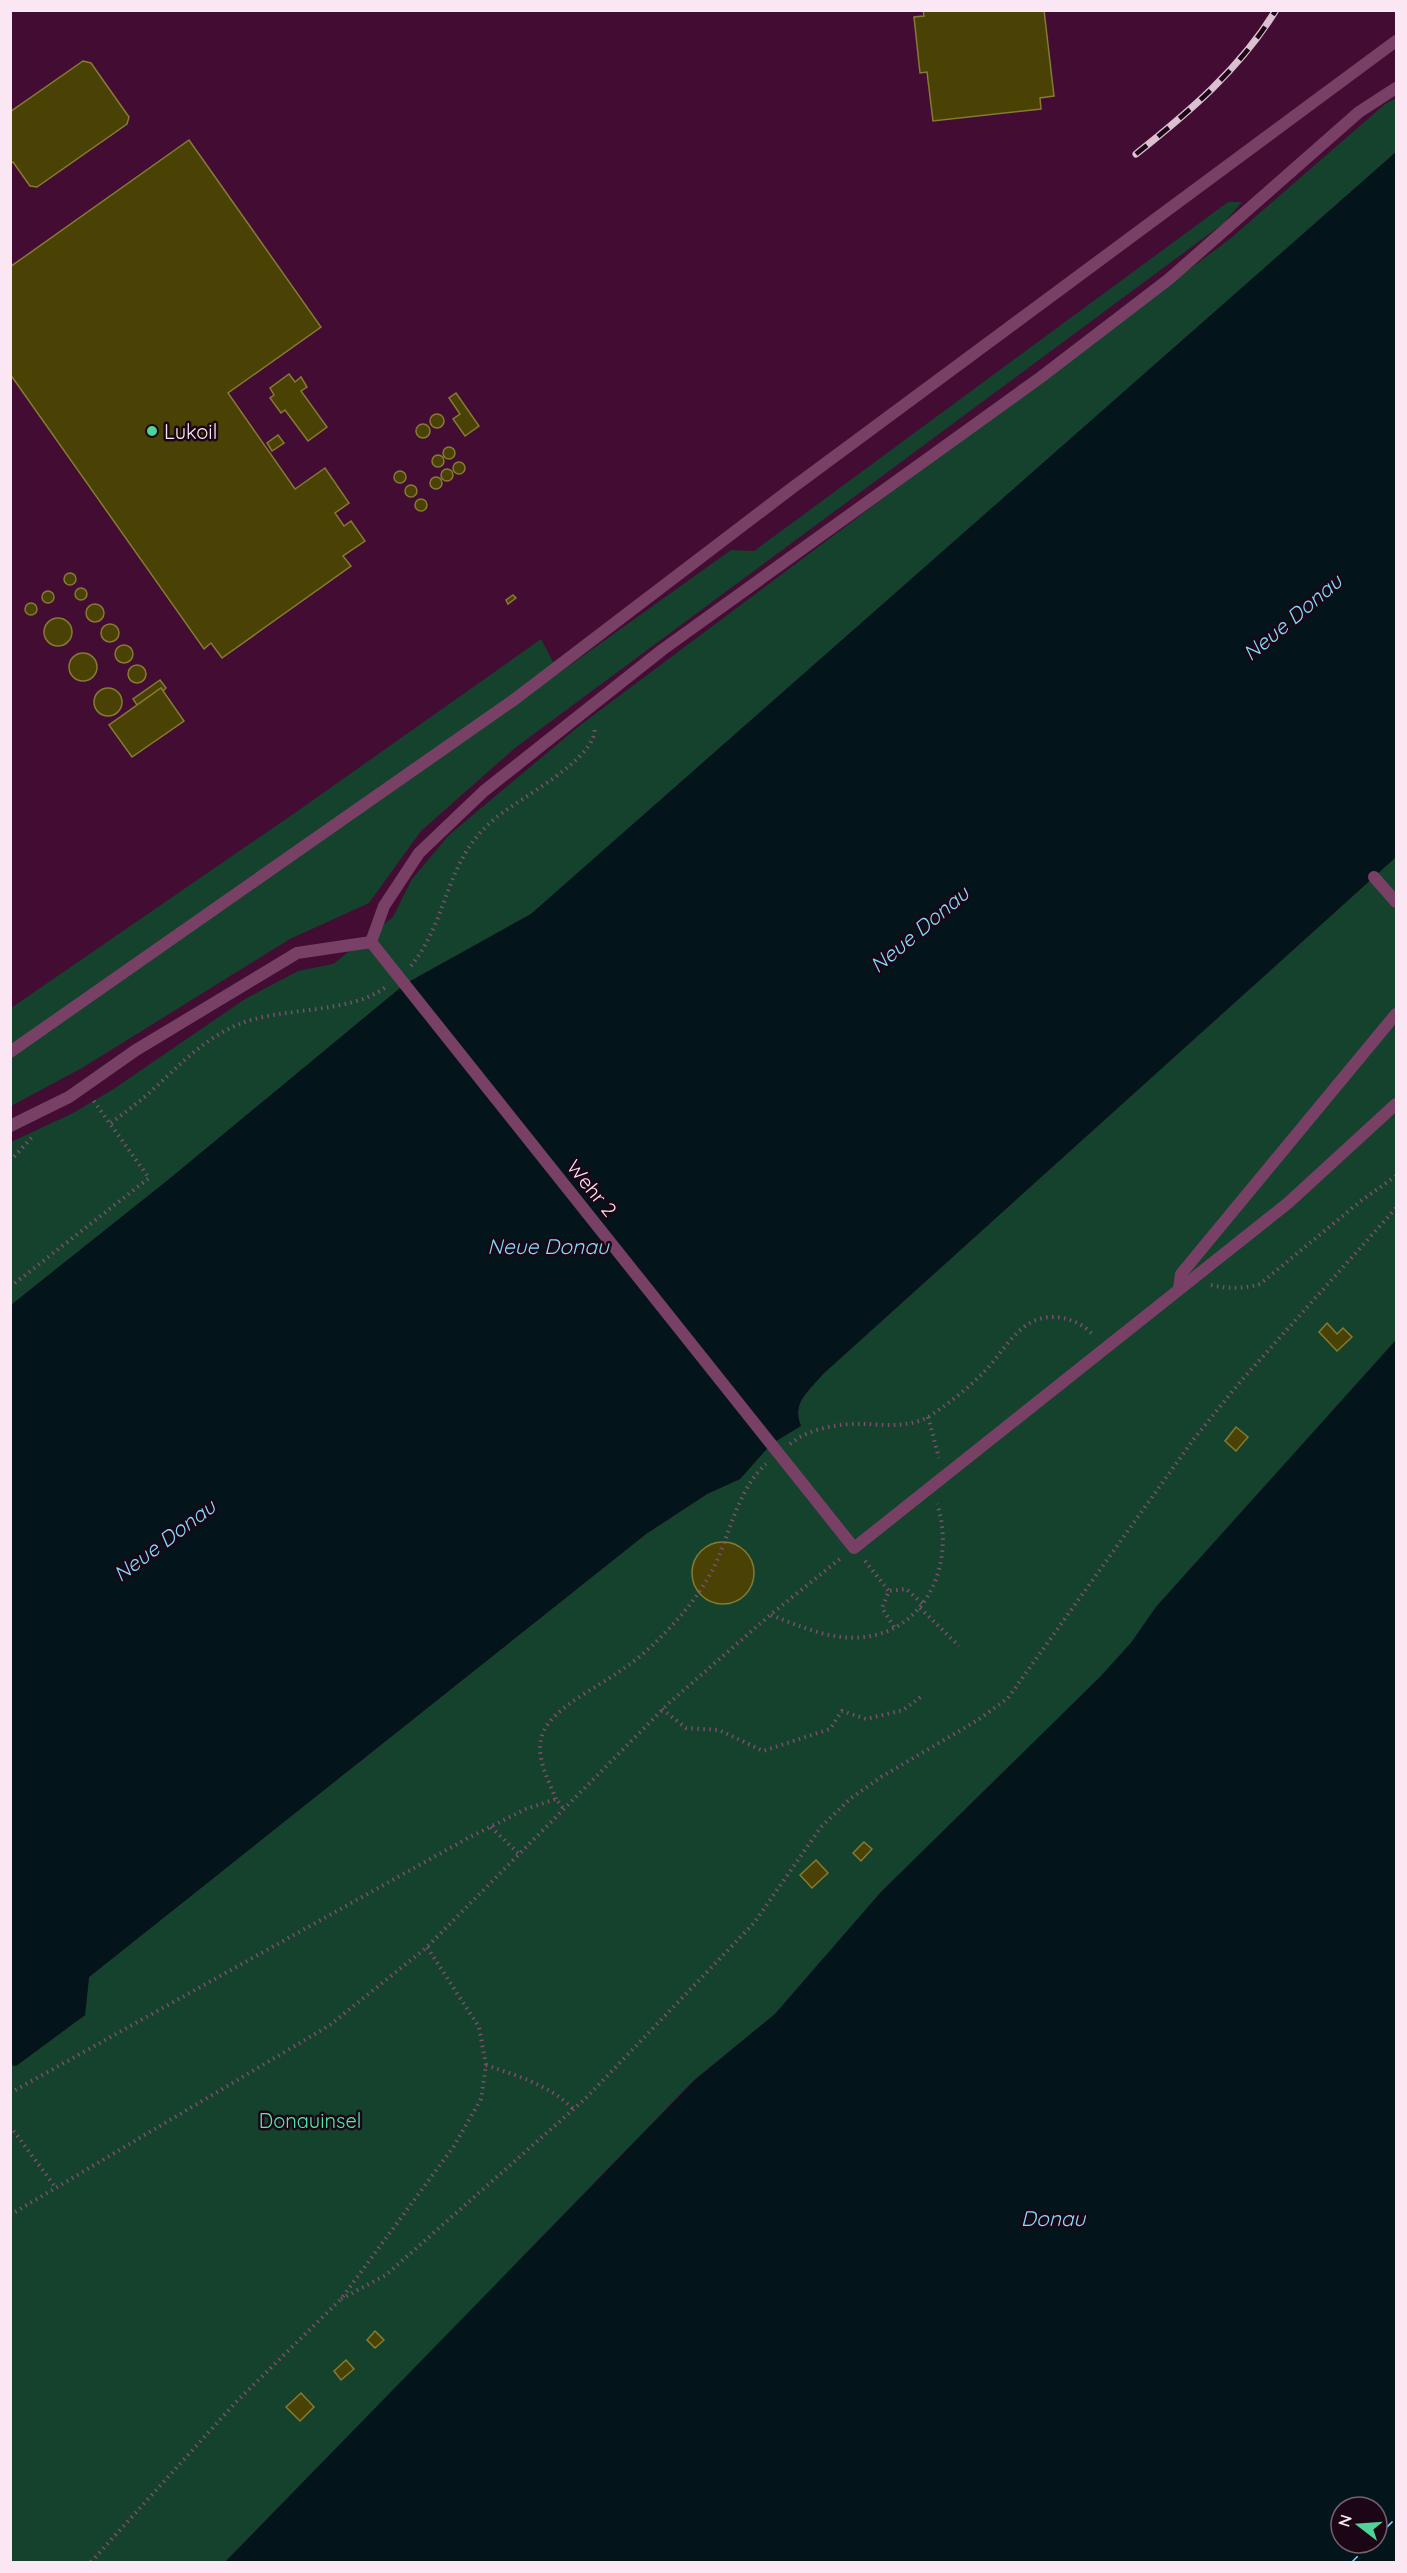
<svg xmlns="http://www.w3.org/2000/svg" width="1407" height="2573" font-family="Quicksand,sans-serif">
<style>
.green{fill:#14422d}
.water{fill:#03151b;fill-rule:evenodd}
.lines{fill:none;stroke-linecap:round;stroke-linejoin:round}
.ferry{stroke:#80dffe;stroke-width:1.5;stroke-dasharray:8 6;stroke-linecap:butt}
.building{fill:#4a4205;stroke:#867b32;stroke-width:1.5}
.path{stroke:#7b4f6e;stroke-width:4;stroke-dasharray:1.5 4.5;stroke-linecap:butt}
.lane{stroke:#794066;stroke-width:12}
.rail-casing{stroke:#dbc0d2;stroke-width:7}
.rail{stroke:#1c0615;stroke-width:4.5;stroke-dasharray:14;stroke-linecap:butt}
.poi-dot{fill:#4fd399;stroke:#1c0615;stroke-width:2}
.labels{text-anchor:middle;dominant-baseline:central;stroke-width:5;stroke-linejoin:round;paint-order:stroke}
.poi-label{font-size:20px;fill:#fbe6f3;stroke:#1c0615;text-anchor:start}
.street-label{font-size:20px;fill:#fbe6f3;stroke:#1c0615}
.park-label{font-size:20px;fill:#4befaa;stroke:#1c0615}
.water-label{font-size:21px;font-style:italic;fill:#80dffe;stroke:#1c0615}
</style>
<rect width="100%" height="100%" fill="#420c33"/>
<g class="green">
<polygon points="1396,98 1396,152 531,914 405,984 168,1180 11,1305 11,1142 73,1113 112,1090 245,999 298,971 333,964 393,917 412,879 449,835 579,726 1231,238 1385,104"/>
<polygon points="1228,202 1242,202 1224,223 515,748 421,831 369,903 290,939 82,1068 11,1106 11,1008 299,810 541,639 559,673 731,550 754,551"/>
<path d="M1396,857V1340L1156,1607L1131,1643L1100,1677L881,1892L775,2014L694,2080L498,2282L242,2562H11L10,2065L16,2066L85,2015L89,1977L646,1534L707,1494L740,1479L771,1444L801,1426C791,1403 809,1391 823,1374Z"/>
</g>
<g class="water">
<path d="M1396,152V857L823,1374C809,1391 791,1403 801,1426L771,1444L740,1479L707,1494L646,1534L89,1977L85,2015L16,2066L11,2065V1305L168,1180L405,984L531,914Z"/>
<path d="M1396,1340V2562H225L695,2080L775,2014L881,1892L1100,1677L1131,1643L1156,1607ZM1341,2507H1377V2543H1341Z"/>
</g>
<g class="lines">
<g class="ferry">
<polyline points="1377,2537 1396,2518"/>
<polyline points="1352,2562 1371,2543"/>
</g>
</g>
<g class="building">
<polygon points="923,10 1044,10 1054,96 1040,98 1041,109 933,121 927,72 920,73 914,17 924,16"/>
<polygon points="83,61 91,63 117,100 129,117 127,124 37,187 30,186 13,162 10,164 10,112"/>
<polygon points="189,140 321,327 228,393 295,489 325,468 349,503 335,513 344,526 351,521 365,541 343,556 351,566 222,658 211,643 204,649 10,374 10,267"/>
<polygon points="289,374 295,382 301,377 307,387 301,391 327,427 308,441 285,410 281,413 270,398 274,395 270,388"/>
<polygon points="456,393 479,426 465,436 453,419 460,414 449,398"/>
<circle cx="437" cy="421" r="7"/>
<circle cx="423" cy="431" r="7"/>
<polygon points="278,435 284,443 272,451 267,443"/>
<circle cx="449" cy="453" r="6"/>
<circle cx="438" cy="461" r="6"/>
<circle cx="459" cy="468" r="6"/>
<circle cx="447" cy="475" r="6"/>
<circle cx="400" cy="477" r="6"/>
<circle cx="436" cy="483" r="6"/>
<circle cx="411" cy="491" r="6"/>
<circle cx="421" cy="505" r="6"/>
<circle cx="70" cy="579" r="6"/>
<circle cx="81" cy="594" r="6"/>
<circle cx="48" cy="597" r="6"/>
<polygon points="513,595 516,598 508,604 506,600"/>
<circle cx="31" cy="609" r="6"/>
<circle cx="95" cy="613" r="9"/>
<circle cx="58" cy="632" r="14"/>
<circle cx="110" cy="633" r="9"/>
<circle cx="124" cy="654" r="9"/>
<circle cx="83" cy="667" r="14"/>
<circle cx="137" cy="674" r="9"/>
<polygon points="160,680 166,688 163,691 161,688 137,705 133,699"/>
<polygon points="161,688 184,721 132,757 109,725"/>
<circle cx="108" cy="702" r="14"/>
<polygon points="1327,1323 1337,1334 1343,1328 1352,1337 1337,1351 1319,1332"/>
<polygon points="1236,1427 1248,1437 1236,1451 1225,1441"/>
<circle cx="723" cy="1573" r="31"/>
<polygon points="864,1842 872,1849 861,1861 853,1853"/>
<polygon points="816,1860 828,1873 812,1888 800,1875"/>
<polygon points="375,2331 384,2340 375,2348 367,2340"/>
<polygon points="346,2360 354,2369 341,2380 334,2371"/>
<polygon points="301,2393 314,2407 300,2421 286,2407"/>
</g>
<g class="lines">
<g class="path">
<path d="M411,966C451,916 443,860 497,817C518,799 602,756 594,726"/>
<path d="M111,1123C123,1114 135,1105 147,1095C176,1069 200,1041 237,1025C280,1006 351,1015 387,986"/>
<polyline points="10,1161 34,1135"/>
<path d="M1211,1285C1228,1289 1244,1289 1260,1284L1362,1200L1396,1176"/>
<polyline points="10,1287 149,1178 93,1100"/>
<polyline points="928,1417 939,1458"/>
<path d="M790,1444C809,1428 841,1423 864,1424C886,1425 912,1428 931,1415C950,1403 968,1388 984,1372C998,1358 1008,1339 1024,1327C1045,1310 1076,1316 1093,1335"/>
<polyline points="865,1561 889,1591"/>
<polyline points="920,1608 959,1646"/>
<path d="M771,1615C800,1626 831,1641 864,1637C928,1630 956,1560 937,1504"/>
<polyline points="894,1627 882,1608 889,1591 906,1589 923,1604"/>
<polyline points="662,1709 686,1728 719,1730 763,1751 830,1729 842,1711 866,1719 903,1710 922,1696"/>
<path d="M556,1799C548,1779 534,1755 543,1733C553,1708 596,1688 617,1673C631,1664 645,1653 657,1641C678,1620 699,1596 713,1569C730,1535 737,1490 766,1464"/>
<polyline points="491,1827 518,1853"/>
<path d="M486,2065C517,2076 550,2085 573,2109"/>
<polyline points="10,2093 468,1838 526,1809 556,1799 563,1808"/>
<polyline points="10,2126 56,2188"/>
<polyline points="10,2215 330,2025 427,1947 669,1703 770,1615 841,1558"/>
<polyline points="341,2299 386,2275 585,2099 754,1923 821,1827 850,1799 881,1777 978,1720 1008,1698 1193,1440 1240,1382 1396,1208"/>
<polyline points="91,2562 236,2402 341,2299 454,2146 481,2099 486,2065 479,2027 427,1947"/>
</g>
<g class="lane">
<polyline points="1374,877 1396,902"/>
<polyline points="371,942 854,1548 1288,1203 1396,1104"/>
<polyline points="371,942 384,906 419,853 484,791 662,650 1041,377 1169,279 1359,112 1396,88"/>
<polyline points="10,1052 515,699 792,488 1396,41"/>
<polyline points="10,1126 69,1097 136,1050 297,953 371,942"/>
<polyline points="1179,1288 1181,1274 1396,1014"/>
</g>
<defs>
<path id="rail" d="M1136,154C1189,112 1240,69 1276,10"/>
</defs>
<use href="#rail" class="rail-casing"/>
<use href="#rail" class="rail"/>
</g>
<circle class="poi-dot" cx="152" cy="431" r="6"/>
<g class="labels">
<g class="poi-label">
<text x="164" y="431">Lukoil</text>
</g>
<g class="street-label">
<text transform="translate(592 1188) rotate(51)">Wehr 2</text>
</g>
<g class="park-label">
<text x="310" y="2120">Donauinsel</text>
</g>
<g class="water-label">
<text transform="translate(1292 617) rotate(-40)">Neue Donau</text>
<text transform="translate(919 929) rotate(-40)">Neue Donau</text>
<text x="548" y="1246">Neue Donau</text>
<text transform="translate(164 1540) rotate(-37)">Neue Donau</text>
<text x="1053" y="2218">Donau</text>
</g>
</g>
<rect width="1407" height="2573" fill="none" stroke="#fbe6f3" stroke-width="24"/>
<g transform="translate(1359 2525) rotate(287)"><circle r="28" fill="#1c0615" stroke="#75606e" stroke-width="1.5"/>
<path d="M0-4.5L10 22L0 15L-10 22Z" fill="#4fd399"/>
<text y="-9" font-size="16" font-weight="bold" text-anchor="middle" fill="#fbe6f3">N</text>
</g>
</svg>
